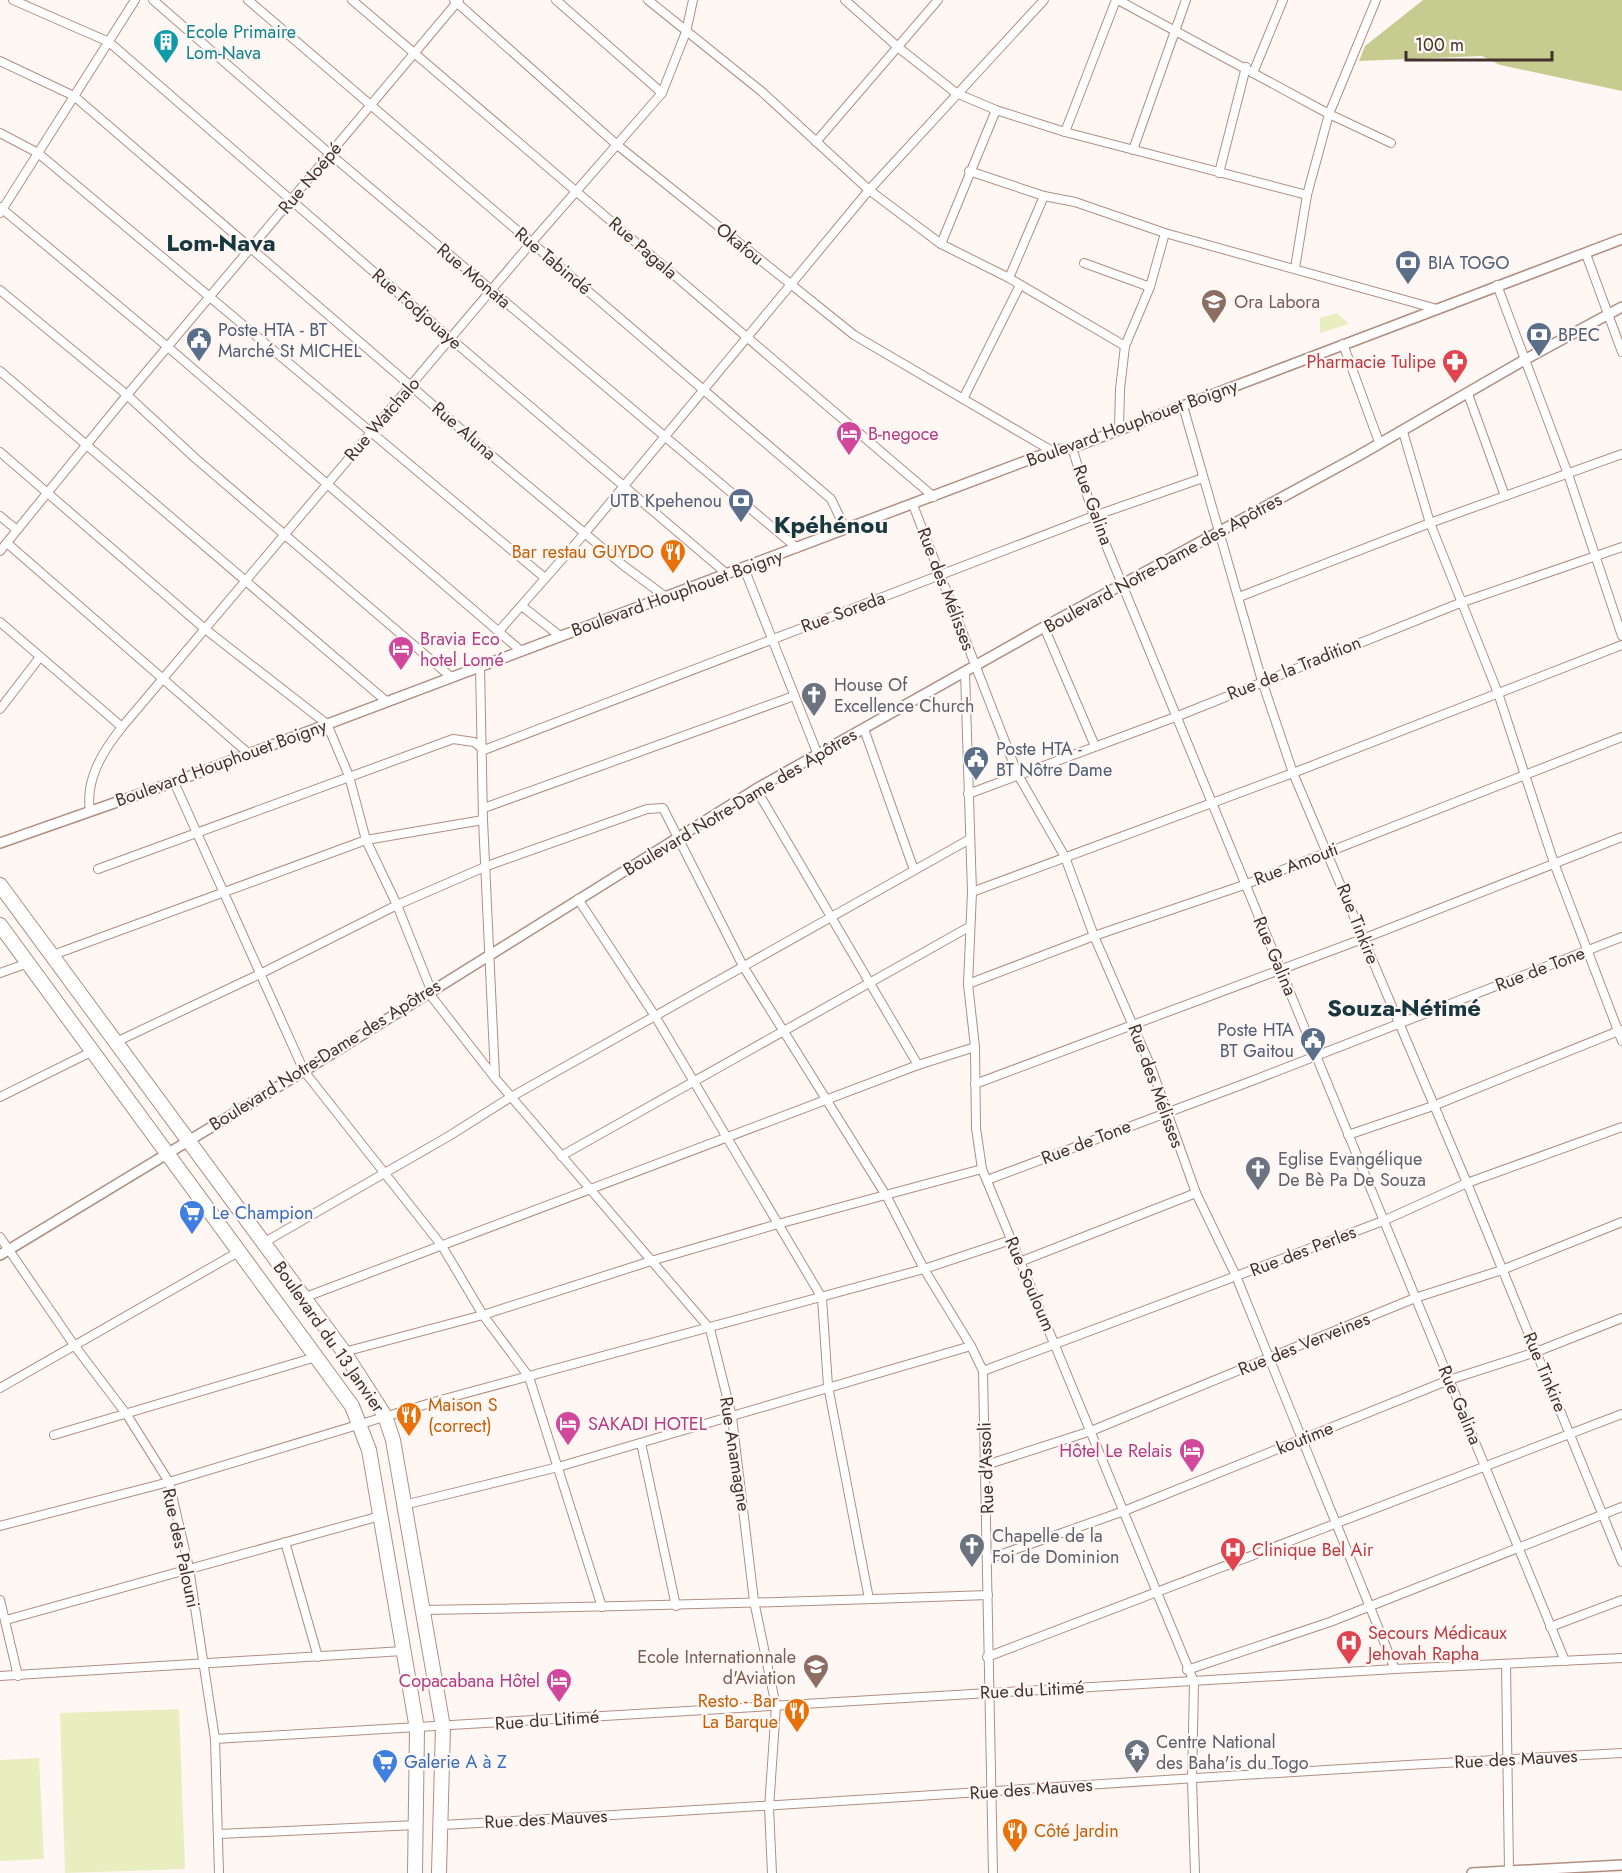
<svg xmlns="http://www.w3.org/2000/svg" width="1622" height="1873" font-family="Jost,sans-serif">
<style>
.green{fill:#e9eec1}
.forest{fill:#c6cc8f}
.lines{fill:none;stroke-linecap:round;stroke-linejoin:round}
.minor-casing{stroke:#b18e82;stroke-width:10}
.tertiary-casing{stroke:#b18e82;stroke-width:12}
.trunk-casing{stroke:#b18e82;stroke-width:16}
.minor{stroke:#fff;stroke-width:8}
.tertiary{stroke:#fff;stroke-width:9}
.trunk{stroke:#fff;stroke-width:14}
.labels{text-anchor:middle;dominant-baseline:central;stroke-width:4.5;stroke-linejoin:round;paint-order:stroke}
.culture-label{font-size:18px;fill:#0d838f;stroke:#fff7f4;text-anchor:start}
.street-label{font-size:18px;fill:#41322d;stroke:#fff7f4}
.service-label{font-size:18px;fill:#4e5e75;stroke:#fff7f4;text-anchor:start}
.education-label{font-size:18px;fill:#785e54;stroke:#fff7f4;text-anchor:start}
.health-label{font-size:18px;fill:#be3a42;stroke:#fff7f4;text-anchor:start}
.hotel-label{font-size:18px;fill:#b23c85;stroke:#fff7f4;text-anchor:start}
.food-label{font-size:18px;fill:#c56008;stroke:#fff7f4;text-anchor:end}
.worship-label{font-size:18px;fill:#5b616d;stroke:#fff7f4;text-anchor:start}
.shop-label{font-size:18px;fill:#366cbe;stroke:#fff7f4;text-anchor:start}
.district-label{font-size:24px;font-weight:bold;fill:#183840;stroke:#fff7f4}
</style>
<rect width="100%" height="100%" fill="#fff7f4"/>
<g class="green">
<polygon points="1337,313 1349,324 1320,333 1320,318"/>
<polygon points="179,1709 185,1869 65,1873 60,1713"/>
<polygon points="39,1758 44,1859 0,1861 0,1760"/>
</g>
<polygon class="forest" points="1423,0 1622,0 1622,91 1500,65 1482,56 1359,61 1365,46"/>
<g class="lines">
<defs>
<g id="minor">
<polyline points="13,0 109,42 451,339 727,574"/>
<polyline points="153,0 330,154 797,548"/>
<polyline points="248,0 831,499 846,530"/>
<polyline points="352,0 934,497"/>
<polyline points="454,0 616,144 854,335 1052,451"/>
<polyline points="556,0 662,93"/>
<polyline points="648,0 761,91 869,190 941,244 1009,278 1125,346"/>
<polyline points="845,0 899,48 956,93 996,110 1065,132 1307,195"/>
<polyline points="1118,0 1329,114 1391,143"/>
<polyline points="0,61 74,96 491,455 624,566 666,597"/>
<polyline points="1253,73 1283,0"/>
<polyline points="1065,132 1116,0"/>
<polyline points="0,133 38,153 545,578"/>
<polyline points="816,142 938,0"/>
<polyline points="1133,150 1186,0"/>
<polyline points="969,171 1044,196 1075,202 1165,233 1437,309"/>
<polyline points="1219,173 1246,67"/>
<polyline points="0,207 169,348 520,650"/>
<polyline points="0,213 135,0"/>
<polyline points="941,244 996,110"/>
<polyline points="1586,254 1622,352"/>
<polyline points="1084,263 1150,287"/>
<polyline points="1295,268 1307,195 1329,114 1376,0"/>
<polyline points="1009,278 1044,196"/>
<polyline points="1497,285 1568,474 1622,636"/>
<polyline points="0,290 127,395 195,458 451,677"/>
<polyline points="1343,344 1379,442"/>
<polyline points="0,371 386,701"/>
<polyline points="1468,394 1505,496"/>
<polyline points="963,399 1020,285"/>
<polyline points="1183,406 1262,681 1293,773 1467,1183 1622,1562"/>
<polyline points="1119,428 1120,389 1125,346 1150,287 1165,233"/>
<polyline points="1403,432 1430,523 1498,693 1554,863 1622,1041"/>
<polyline points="1072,448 1094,516 1565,1661"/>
<polyline points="0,452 205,629 327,724 349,776 366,840 397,905 431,990"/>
<polyline points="913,505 1018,775 1065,857 1094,936 1151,1067 1196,1193 1236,1276 1395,1669"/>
<polyline points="0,516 17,530"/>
<polyline points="7,543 248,753"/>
<polyline points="0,551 127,395 459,0"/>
<polyline points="744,568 818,755"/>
<polyline points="1239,597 1430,523 1622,454"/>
<polyline points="523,607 560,636"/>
<polyline points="0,622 122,727"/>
<polyline points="1044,627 1095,746"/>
<polyline points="499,631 585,533 869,190 1044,0"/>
<polyline points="480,666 483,820 495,1076"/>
<polyline points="965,672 972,892 968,984 975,1047 976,1128 982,1169 1194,1682 1192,1780 1195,1873"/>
<polyline points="0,709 40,657"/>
<polyline points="864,729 914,870"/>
<polyline points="174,782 304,1071 442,1246 483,1315 529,1377 602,1607"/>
<polyline points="756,789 918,1065"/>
<polyline points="968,794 1178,716 1460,603 1622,547"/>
<polyline points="484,808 794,696"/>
<path d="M90,811C85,779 103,751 122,727L531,243L662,93L686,32L693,0"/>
<polyline points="98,869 453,739 474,742 484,750 1094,516 1203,478"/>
<polyline points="972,892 1293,773 1622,645"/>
<polyline points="578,899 655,1016 822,1298 828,1386 869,1599"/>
<polyline points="53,955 366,840 483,820"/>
<polyline points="0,973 28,963"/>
<polyline points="968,984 1094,936 1244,885 1622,737"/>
<polyline points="428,992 495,1078 710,1329 732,1417 754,1601 776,1706 769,1808 772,1873"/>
<polyline points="116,1042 260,974 397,905 487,866 647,809 663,808 743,966 887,1197 924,1269 971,1346 983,1371 993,1873"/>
<polyline points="975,1084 1365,938 1622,837"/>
<polyline points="0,1097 93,1051"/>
<polyline points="1348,1135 1433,1106 1621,1030"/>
<polyline points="561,1156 969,927"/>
<polyline points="987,1180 1249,1082 1622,937"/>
<polyline points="0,1237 74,1345 127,1415 169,1482 189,1568 215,1739 219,1873"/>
<polyline points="263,1243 449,1136 511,1097 970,839"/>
<polyline points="1022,1261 1196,1193"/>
<polyline points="303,1298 918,1065 975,1047"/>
<polyline points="344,1352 483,1315 651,1261 778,1224 982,1169"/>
<polyline points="983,1371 1383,1221 1467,1183 1622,1127"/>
<polyline points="0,1388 240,1251"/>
<polyline points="54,1435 316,1357"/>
<polyline points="641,1443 676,1606"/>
<polyline points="986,1465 1091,1431 1415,1298 1502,1270 1622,1222"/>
<polyline points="404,1505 558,1467 971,1346"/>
<polyline points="0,1526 169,1482 437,1401 924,1269 1011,1240"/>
<polyline points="285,1542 318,1657"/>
<polyline points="988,1559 1124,1511 1449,1380 1536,1352 1622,1318"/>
<polyline points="0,1600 18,1676"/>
<path d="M422,1610C611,1607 799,1602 988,1595"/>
<polyline points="6,1620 380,1516"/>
<polyline points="1550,1627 1622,1600"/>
<polyline points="987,1657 1622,1414"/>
<polyline points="1506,1664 1509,1871"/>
<polyline points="1187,1670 1330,1622 1622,1507"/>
<polyline points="0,1676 403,1651"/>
<polyline points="215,1739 1395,1669 1622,1658"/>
<path d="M440,1825C834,1804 1228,1773 1622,1753"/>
<polyline points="219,1834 416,1825"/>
</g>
<g id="tertiary">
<polyline points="0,843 174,782 1052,451 1072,448 1622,239"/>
<polyline points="0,1255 304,1071 756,789 1044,627 1358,456 1526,359 1622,307"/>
<polyline points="1472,1873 1622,1865"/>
</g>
<g id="trunk">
<polyline points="0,885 344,1352 385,1416 393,1440 443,1727 439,1873"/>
<polyline points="0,925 352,1406 369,1450 417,1729 415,1873"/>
</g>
</defs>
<use href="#minor" class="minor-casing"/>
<use href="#tertiary" class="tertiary-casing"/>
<use href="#trunk" class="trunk-casing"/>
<use href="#minor" class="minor"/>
<use href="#tertiary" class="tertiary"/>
<use href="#trunk" class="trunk"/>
</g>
<defs>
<symbol id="building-pin" viewBox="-11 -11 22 30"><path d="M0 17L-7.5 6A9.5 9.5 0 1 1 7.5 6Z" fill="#0f9aa8" stroke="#fff7f4"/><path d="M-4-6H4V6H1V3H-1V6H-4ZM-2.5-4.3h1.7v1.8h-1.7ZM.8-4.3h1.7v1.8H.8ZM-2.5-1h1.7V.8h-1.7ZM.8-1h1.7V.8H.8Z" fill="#fff"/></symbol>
<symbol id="bank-pin" viewBox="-11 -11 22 30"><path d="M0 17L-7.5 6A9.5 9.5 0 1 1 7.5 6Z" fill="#5c6f8a" stroke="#fff7f4"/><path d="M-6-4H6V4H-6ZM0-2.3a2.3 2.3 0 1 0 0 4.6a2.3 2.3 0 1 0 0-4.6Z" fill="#fff"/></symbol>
<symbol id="school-pin" viewBox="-11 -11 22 30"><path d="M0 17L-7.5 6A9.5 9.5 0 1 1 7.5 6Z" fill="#8d6e63" stroke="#fff7f4"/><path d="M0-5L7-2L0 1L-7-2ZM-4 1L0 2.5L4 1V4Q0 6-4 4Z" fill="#fff"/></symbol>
<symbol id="civic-pin" viewBox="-11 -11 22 30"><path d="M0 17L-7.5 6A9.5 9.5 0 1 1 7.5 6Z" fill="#5c6f8a" stroke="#fff7f4"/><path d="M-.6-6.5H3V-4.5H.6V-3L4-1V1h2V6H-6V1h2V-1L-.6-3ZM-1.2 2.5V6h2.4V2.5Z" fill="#fff"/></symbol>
<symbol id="pharmacy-pin" viewBox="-11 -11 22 30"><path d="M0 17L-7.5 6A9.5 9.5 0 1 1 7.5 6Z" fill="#e0444e" stroke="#fff7f4"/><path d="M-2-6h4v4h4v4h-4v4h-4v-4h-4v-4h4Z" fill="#fff"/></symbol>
<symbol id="hotel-pin" viewBox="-11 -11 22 30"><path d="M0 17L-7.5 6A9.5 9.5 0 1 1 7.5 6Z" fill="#d1479c" stroke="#fff7f4"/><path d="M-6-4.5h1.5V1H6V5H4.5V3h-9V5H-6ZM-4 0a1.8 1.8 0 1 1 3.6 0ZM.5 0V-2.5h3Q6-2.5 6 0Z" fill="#fff"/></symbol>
<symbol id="restaurant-pin" viewBox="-11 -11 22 30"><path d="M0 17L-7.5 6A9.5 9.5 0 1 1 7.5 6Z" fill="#e8710a" stroke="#fff7f4"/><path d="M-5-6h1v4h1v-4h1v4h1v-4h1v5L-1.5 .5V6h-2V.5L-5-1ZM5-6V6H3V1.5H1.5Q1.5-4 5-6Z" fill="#fff"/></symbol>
<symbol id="church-pin" viewBox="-11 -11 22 30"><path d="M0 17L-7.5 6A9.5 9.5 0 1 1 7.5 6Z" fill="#6b7280" stroke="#fff7f4"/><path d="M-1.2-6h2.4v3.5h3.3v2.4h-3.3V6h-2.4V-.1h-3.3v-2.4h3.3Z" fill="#fff"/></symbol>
<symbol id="supermarket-pin" viewBox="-11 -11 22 30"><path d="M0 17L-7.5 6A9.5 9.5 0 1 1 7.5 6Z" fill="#3f7fe0" stroke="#fff7f4"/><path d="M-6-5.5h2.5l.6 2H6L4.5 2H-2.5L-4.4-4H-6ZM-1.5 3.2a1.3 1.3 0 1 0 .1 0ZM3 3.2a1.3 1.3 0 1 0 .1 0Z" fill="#fff"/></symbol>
<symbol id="hospital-pin" viewBox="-11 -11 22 30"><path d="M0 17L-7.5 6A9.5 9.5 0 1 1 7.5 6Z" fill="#e0444e" stroke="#fff7f4"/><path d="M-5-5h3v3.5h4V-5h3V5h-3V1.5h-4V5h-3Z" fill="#fff"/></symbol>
<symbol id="temple-pin" viewBox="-11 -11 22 30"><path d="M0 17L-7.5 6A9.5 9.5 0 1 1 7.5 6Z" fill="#6b7280" stroke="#fff7f4"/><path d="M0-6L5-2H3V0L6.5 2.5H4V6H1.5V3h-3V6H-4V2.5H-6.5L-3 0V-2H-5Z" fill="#fff"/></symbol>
</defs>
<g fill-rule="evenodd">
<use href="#building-pin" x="151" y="27" width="30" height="40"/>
<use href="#bank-pin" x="1393" y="248" width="30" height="40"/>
<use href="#school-pin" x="1199" y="287" width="30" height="40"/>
<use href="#bank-pin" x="1524" y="320" width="30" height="40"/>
<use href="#civic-pin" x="184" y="325" width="30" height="40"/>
<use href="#pharmacy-pin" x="1440" y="347" width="30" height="40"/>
<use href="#hotel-pin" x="834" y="419" width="30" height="40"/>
<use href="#bank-pin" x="726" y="486" width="30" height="40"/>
<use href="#restaurant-pin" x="658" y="537" width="30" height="40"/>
<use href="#hotel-pin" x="386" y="634" width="30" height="40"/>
<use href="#church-pin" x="799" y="680" width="30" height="40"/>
<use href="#civic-pin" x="961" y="744" width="30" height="40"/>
<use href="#civic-pin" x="1298" y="1025" width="30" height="40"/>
<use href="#church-pin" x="1243" y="1154" width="30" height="40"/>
<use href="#supermarket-pin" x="177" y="1198" width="30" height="40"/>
<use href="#restaurant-pin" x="394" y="1400" width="30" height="40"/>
<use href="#hotel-pin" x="553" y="1409" width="30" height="40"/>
<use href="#hotel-pin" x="1177" y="1436" width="30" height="40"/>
<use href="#church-pin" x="957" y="1531" width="30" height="40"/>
<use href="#hospital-pin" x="1218" y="1535" width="30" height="40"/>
<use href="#hospital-pin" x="1334" y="1628" width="30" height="40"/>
<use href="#school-pin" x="801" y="1652" width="30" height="40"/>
<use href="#hotel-pin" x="544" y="1666" width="30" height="40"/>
<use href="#restaurant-pin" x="782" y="1696" width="30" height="40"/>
<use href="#temple-pin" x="1122" y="1737" width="30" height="40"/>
<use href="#supermarket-pin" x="370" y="1747" width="30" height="40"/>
<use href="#restaurant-pin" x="1000" y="1816" width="30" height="40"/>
</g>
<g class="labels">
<g class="culture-label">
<text x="186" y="32">Ecole Primaire<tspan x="186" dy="21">Lom-Nava</tspan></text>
</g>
<g class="street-label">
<text transform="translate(310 178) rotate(-50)">Rue Noépé</text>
<text transform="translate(740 244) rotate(39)">Okafou</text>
<text transform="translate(643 248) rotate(41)">Rue Pagala</text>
<text transform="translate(553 261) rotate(40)">Rue Tabindé</text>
<text transform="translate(474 276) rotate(40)">Rue Monata</text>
<text transform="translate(417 309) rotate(41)">Rue Fodjouaye</text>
<text transform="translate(382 419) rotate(-49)">Rue Watchalo</text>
<text transform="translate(1132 423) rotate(-20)">Boulevard Houphouet Boigny</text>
<text transform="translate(464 431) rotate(41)">Rue Aluna</text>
<text transform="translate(1093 505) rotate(70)">Rue Galina</text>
<text transform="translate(1163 563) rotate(-29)">Boulevard Notre-Dame des Apôtres</text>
<text transform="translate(946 589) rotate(69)">Rue des Mélisses</text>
<text transform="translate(677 593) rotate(-20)">Boulevard Houphouet Boigny</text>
<text transform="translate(843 612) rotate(-20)">Rue Soreda</text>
<text transform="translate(1294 668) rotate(-22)">Rue de la Tradition</text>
<text transform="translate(221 763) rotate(-20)">Boulevard Houphouet Boigny</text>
<text transform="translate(740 802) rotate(-31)">Boulevard Notre-Dame des Apôtres</text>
<text transform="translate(1296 864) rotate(-21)">Rue Amouti</text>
<text transform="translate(1358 924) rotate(68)">Rue Tinkire</text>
<text transform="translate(1275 956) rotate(67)">Rue Galina</text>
<text transform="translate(1540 969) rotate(-21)">Rue de Tone</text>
<text transform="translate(325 1055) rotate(-32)">Boulevard Notre-Dame des Apôtres</text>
<text transform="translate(1156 1086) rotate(70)">Rue des Mélisses</text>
<text transform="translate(1086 1142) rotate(-21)">Rue de Tone</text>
<text transform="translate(1303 1251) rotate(-21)">Rue des Perles</text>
<text transform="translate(1030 1284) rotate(67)">Rue Souloum</text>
<text transform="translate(329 1337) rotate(55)">Boulevard du 13 Janvier</text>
<text transform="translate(1304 1344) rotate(-22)">Rue des Verveines</text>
<text transform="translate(1545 1372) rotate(67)">Rue Tinkire</text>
<text transform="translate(1460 1405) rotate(67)">Rue Galina</text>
<text transform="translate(1305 1438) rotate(-22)">koutime</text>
<text transform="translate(735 1454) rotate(81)">Rue Anamagne</text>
<text transform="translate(986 1468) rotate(-92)">Rue d'Assoli</text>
<text transform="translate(181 1548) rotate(78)">Rue des Palouni</text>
<text transform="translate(1032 1690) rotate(-3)">Rue du Litimé</text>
<text transform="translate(547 1720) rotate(-4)">Rue du Litimé</text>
<text transform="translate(1516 1759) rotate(-3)">Rue des Mauves</text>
<text transform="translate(1031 1789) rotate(-4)">Rue des Mauves</text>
<text transform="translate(546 1819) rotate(-3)">Rue des Mauves</text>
</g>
<g class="service-label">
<text x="1428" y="263">BIA TOGO</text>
<text x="218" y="330">Poste HTA - BT<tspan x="218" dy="21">Marché St MICHEL</tspan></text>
<text x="1558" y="335">BPEC</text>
<text x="722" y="501" text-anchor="end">UTB Kpehenou</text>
<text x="996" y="749">Poste HTA -<tspan x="996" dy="21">BT Nôtre Dame</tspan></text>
<text x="1294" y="1030" text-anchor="end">Poste HTA<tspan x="1294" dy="21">BT Gaitou</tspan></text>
</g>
<g class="education-label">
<text x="1234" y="302">Ora Labora</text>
<text x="796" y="1657" text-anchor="end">Ecole Internationnale<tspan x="796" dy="21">d'Aviation</tspan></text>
</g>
<g class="health-label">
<text x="1436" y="362" text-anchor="end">Pharmacie Tulipe</text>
<text x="1252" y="1550">Clinique Bel Air</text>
<text x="1368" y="1633">Secours Médicaux<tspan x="1368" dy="21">Jehovah Rapha</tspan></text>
</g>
<g class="hotel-label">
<text x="868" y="434">B-negoce</text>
<text x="420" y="639">Bravia Eco<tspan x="420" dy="21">hotel Lomé</tspan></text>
<text x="588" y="1424">SAKADI HOTEL</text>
<text x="1172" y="1451" text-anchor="end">Hôtel Le Relais</text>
<text x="540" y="1681" text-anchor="end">Copacabana Hôtel</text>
</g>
<g class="food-label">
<text x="654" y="552">Bar restau GUYDO</text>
<text x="428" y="1405" text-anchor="start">Maison S<tspan x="428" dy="21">(correct)</tspan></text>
<text x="778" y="1701">Resto - Bar<tspan x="778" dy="21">La Barque</tspan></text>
<text x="1034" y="1831" text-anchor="start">Côté Jardin</text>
</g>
<g class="worship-label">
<text x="834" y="685">House Of<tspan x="834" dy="21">Excellence Church</tspan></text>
<text x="1278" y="1159">Eglise Evangélique<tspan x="1278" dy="21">De Bè Pa De Souza</tspan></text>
<text x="992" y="1536">Chapelle de la<tspan x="992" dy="21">Foi de Dominion</tspan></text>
<text x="1156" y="1742">Centre National<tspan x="1156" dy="21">des Baha'is du Togo</tspan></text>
</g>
<g class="shop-label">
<text x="212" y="1213">Le Champion</text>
<text x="404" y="1762">Galerie A à Z</text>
</g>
<g class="district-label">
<text x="221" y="242">Lom-Nava</text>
<text x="831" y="524">Kpéhénou</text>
<text x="1404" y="1007">Souza-Nétimé</text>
</g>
</g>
<path d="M1406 51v9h146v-9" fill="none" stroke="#41322d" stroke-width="3"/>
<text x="1415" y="51" font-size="18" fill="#41322d" stroke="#fff7f4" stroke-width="4.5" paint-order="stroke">100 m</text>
</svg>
